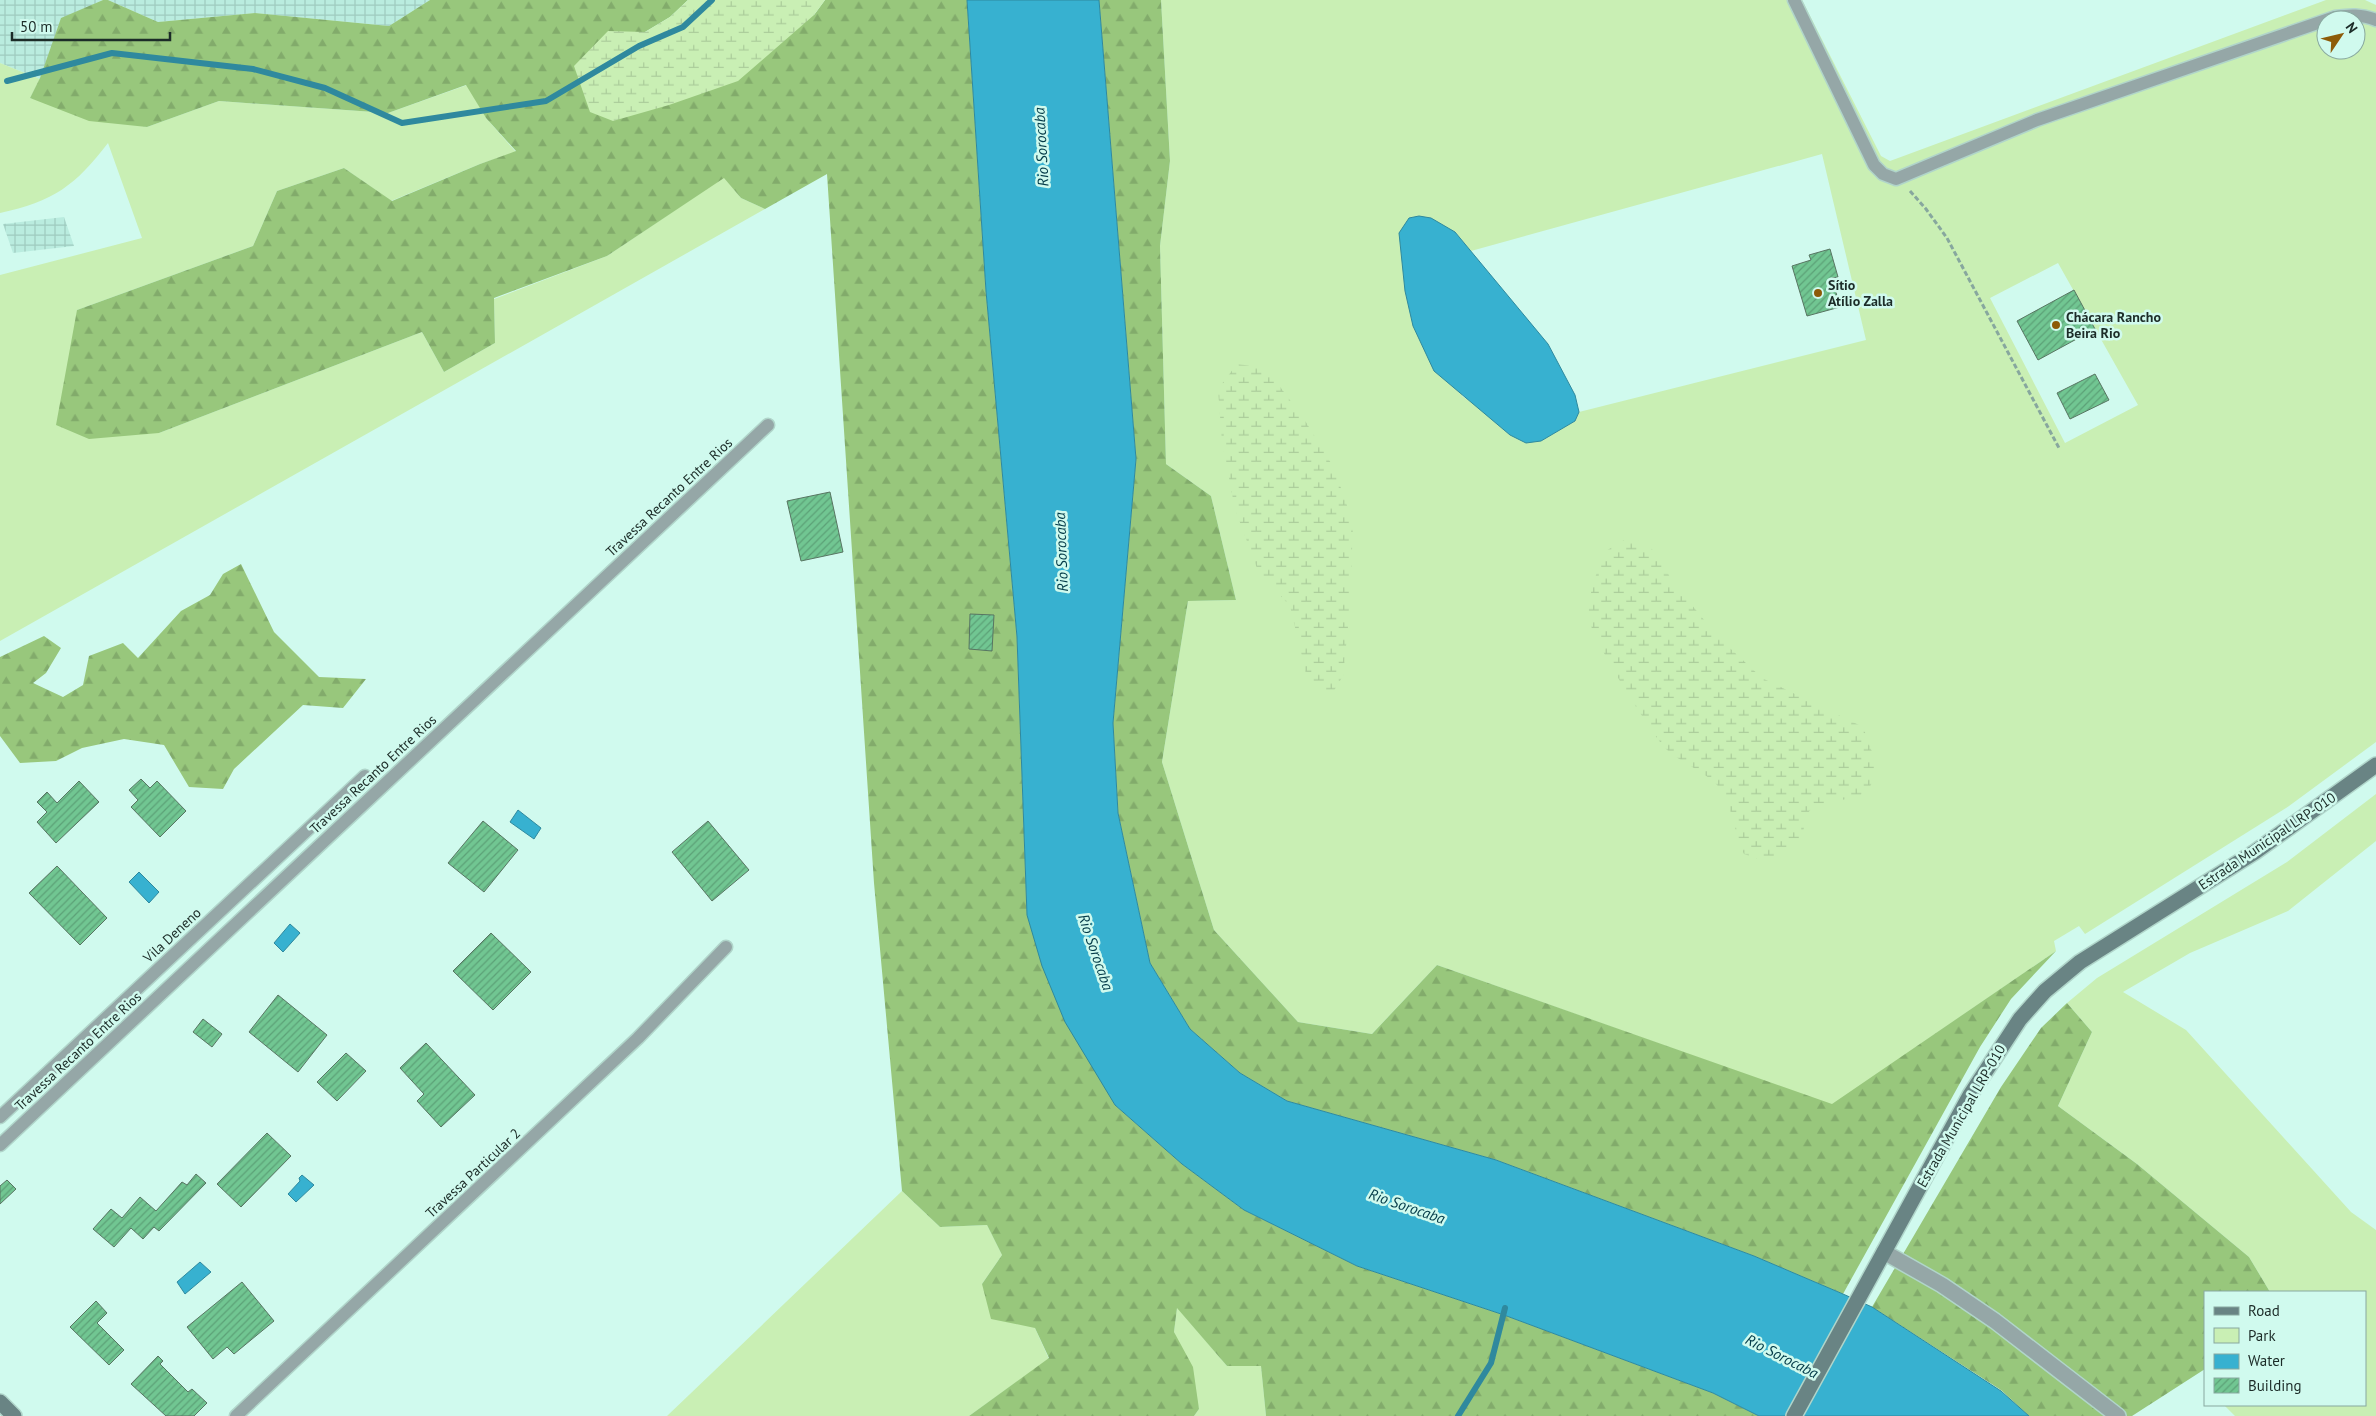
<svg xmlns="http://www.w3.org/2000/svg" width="2376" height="1416" font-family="'PT Sans',sans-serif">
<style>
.industrial{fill:url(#industrial-grid)}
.green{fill:#c9efb4;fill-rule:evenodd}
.forest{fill:url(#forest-firs)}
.wetland{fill:url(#wetland-marsh)}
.water{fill:#37b1d0;stroke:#2f899e}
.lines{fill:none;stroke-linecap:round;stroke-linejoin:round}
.stream{stroke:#2f899e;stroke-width:6}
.building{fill:url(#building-hatch);stroke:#587562}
.lane-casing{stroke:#b0d5ca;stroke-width:15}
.street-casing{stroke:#b0d5ca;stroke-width:18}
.secondary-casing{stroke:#b0d5ca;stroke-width:18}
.path{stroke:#87a79e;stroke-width:3;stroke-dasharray:5 2.5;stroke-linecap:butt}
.lane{stroke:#95a7a7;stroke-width:12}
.street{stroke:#95a7a7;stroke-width:15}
.secondary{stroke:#698484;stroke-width:15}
.poi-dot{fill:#8d5b08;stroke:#d0faee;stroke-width:2}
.labels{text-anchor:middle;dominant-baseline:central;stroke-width:5;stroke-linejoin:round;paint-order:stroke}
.poi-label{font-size:14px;font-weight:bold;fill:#1c2c28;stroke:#d0faee;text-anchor:start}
.street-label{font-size:14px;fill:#1c2c28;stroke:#d0faee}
.water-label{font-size:15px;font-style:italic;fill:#033a48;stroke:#d0faee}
</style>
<defs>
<pattern id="industrial-grid" width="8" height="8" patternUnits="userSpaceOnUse" patternTransform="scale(1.25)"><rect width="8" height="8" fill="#baecdf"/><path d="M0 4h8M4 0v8" fill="none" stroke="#9fcbbf"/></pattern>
<pattern id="forest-firs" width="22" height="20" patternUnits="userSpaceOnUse" patternTransform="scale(1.25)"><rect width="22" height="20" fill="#98c77c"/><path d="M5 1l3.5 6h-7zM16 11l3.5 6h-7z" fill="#82ab6b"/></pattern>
<pattern id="wetland-marsh" width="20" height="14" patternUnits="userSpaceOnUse" patternTransform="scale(1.25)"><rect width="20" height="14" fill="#c9efb4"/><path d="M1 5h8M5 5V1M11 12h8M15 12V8" fill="none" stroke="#accd9b"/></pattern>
<pattern id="building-hatch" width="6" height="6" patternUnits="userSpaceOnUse" patternTransform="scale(1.25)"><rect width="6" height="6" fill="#71c692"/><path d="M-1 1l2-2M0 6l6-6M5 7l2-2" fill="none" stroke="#5ca177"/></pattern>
</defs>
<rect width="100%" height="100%" fill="#d0faee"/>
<g class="industrial">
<polygon points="0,0 103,0 61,19 40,79 0,63"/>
<polygon points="108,0 430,0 389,26 255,13 158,22"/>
<polygon points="64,217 74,246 13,253 3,224"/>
</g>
<g class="green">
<path d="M1161,0H1802L1881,156L1890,161L2326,0H2365L2376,5V742L2289,806L2085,934L2079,926L2054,941L2056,951L1832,1105L1437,965L1372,1034L1298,1022L1214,930L1162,762L1188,601L1236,600L1211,496L1166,464L1160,246L1170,161ZM2326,20H2356V50H2326ZM1822,154L1866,340L1579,412L1575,421L1541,441L1510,435L1482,409L1462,396L1455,232L1471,251ZM2058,263L2138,405L2065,443L1990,298Z"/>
<path d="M0,63L40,79L30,98L147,127L219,101L388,113L467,85L486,118L516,152L480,164L391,201L344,168L277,191L253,246L77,310L159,433L422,332L444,372L495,343L494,299L607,256L724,177L741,198L765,209L0,641V275L142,238L108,143C76,185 53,202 0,213Z"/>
<polygon points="2376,794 2376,841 2288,911 2190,953 2123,992 2186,1030 2351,1212 2376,1230 2376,1416 2235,1416 2224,1405 2365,1405 2365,1292 2270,1292 2249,1257 2137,1164 2058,1106 2092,1032 2067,1003 2097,978 2287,862"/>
<polygon points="902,1191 940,1227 987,1225 1002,1255 982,1284 1035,1328 1049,1359 969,1416 667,1416"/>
<polygon points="1177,1307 1227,1366 1261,1365 1266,1416 1194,1416 1199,1409 1174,1332"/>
</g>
<g class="forest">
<polygon points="103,0 108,0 158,22 255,13 389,26 430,0 688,0 670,17 645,32 608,32 575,66 814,15 825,0 967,0 986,291 1017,637 1027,915 1115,1105 1182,1164 1244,1210 1357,1266 1504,1315 1713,1393 1759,1416 1266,1416 1261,1366 1227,1366 1177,1308 1174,1332 1193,1367 1199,1409 1194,1416 969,1416 1049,1358 1035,1328 991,1319 982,1284 1002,1255 987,1225 940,1227 902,1191 874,883 827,174 765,209 741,198 724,178 607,256 494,298 495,343 444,372 422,332 159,433 89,439 56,425 77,310 253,246 277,191 344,168 392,201 480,164 516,151 486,118 466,85 388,113 219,101 147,127 89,121 30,98 40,78 61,18"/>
<polygon points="1099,0 1161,0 1170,161 1160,246 1166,464 1211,496 1236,600 1188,601 1162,762 1214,930 1298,1022 1372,1034 1437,965 1832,1104 2056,951 2011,999 1980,1047 1843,1294 1754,1256 1496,1160 1287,1101 1240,1073 1190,1029 1150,963 1118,813 1113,723 1136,459"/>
<polygon points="241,564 274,632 319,677 366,679 343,708 303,705 234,769 223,789 189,787 164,745 124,739 82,748 56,761 20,763 0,736 0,657 44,636 61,648 46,673 33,683 63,697 83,685 89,656 123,643 138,658 181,611 210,595 223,574"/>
<polygon points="2067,1003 2092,1032 2058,1106 2137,1164 2249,1257 2270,1292 2205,1292 2205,1369 2132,1416 2029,1416 2001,1390 1872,1307 2001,1087 2041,1028"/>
</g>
<g class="wetland">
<polygon points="688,0 825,0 814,15 738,81 669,105 613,121 590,112 574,66 608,31 645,32 670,17"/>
<polygon points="1237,364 1266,368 1304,419 1334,468 1353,523 1350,607 1343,676 1330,697 1307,678 1290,606 1258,571 1235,509 1222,442 1218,389"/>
<path d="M1631,536L1653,550L1673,582L1718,637L1762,678L1863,727L1876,763L1871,785L1860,796L1814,806L1806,815L1802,839L1787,854L1767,862L1744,854C1734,835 1732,798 1716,784C1702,770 1681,763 1666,749C1651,733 1590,637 1589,618C1587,595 1597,573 1604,552Z"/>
</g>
<g class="water">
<polygon points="967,0 1099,0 1136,459 1113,723 1118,813 1150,963 1190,1029 1240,1073 1287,1101 1496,1160 1754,1256 1843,1294 1872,1307 2001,1391 2029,1416 1759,1416 1713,1393 1504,1315 1357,1266 1244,1210 1182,1164 1115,1105 1065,1022 1042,966 1027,915 1017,637 986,291"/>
<polygon points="1419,216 1431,218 1455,232 1548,344 1575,395 1579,412 1575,421 1541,441 1526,443 1510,435 1434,371 1413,326 1405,291 1399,233 1409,218"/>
<polygon points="518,810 541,828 534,839 510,822"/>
<polygon points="139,872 159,892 149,903 129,882"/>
<polygon points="290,924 300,933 283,952 274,943"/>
<polygon points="302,1175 314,1185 296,1202 288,1194 300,1181 299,1178"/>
<polygon points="200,1262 211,1272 185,1294 177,1282"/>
</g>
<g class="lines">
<g class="stream">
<polyline points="7,81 112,53 253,69 325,88 402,123 546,101 639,46 683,27 712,0"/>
<polyline points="1458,1416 1491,1363 1505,1308"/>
</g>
</g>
<g class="building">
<polygon points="1830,249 1838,277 1832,278 1840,307 1807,316 1792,266 1811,260 1809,255"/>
<polygon points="2074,290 2095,329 2038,360 2017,321"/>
<polygon points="2095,374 2109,400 2070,419 2057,393"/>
<polygon points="830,492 843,552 801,561 787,501"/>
<polygon points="970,614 994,615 992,651 969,649"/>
<polygon points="141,779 150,788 157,781 186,811 160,837 131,807 138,800 129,790"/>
<polygon points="79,781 99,802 56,843 37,822 47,812 37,802 47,792 57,803"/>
<polygon points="483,821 518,850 484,892 448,863"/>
<polygon points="708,821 749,870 712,901 672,852"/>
<polygon points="57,866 107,918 80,945 29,893"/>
<polygon points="491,933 531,972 493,1010 453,971"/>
<polygon points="278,995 327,1035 298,1072 249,1032"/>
<polygon points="203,1019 222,1034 212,1047 193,1032"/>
<polygon points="426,1043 475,1095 441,1127 417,1101 424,1094 400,1068"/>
<polygon points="346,1053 366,1071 337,1101 317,1082"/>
<polygon points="267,1133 291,1156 241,1207 217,1184"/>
<polygon points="196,1174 206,1183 159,1231 154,1227 143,1239 131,1228 114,1247 93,1229 111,1209 122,1218 140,1197 156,1211 182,1182 187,1185"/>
<polygon points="7,1180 16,1189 0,1204 0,1186"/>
<polygon points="242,1282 274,1321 234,1354 227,1347 213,1359 187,1327"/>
<polygon points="96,1301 107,1313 97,1323 124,1350 109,1365 70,1327"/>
<polygon points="158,1356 163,1361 160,1364 188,1392 192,1389 207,1403 194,1416 166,1416 131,1384"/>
</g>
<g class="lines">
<defs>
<g id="lane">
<path d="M1794,0L1874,165L1883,174L1896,179L2037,120L2335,17C2349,15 2362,14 2376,20"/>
<polyline points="0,1117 365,776"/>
<polyline points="0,1145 768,425"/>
<polyline points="236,1416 638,1038 726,947"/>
</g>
<polyline id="street" points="1884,1252 1942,1285 1995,1321 2118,1416"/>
<g id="secondary">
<polyline points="0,1402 14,1416"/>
<polyline points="1794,1416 1970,1095 2020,1019 2045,991 2080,962 2255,852 2376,765"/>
</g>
</defs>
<use href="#lane" class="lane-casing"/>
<use href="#street" class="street-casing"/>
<use href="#secondary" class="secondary-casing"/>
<polyline class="path" points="1910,191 1926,209 1947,238 2059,448"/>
<use href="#lane" class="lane"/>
<use href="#street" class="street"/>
<use href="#secondary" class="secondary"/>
</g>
<g class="poi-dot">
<circle cx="1818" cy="293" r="5"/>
<circle cx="2056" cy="325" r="5"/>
</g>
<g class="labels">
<g class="poi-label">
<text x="1828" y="285">Sítio<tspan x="1828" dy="16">Atílio Zalla</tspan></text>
<text x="2066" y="317">Chácara Rancho<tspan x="2066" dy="16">Beira Rio</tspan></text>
</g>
<g class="street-label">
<text transform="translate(669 497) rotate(-43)">Travessa Recanto Entre Rios</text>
<text transform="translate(373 774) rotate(-43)">Travessa Recanto Entre Rios</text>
<text transform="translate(2267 841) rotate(-34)">Estrada Municipal LRP-010</text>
<text transform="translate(172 935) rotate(-43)">Vila Deneno</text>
<text transform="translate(78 1051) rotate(-43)">Travessa Recanto Entre Rios</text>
<text transform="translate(1961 1116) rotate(-60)">Estrada Municipal LRP-010</text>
<text transform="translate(473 1173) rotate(-43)">Travessa Particular 2</text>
</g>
<g class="water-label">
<text transform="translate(1041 147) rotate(-93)">Rio Sorocaba</text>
<text transform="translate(1061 552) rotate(-92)">Rio Sorocaba</text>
<text transform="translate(1096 952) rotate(71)">Rio Sorocaba</text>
<text transform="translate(1407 1206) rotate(19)">Rio Sorocaba</text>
<text transform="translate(1782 1356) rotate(27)">Rio Sorocaba</text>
</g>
</g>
<rect x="2204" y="1291" width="162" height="115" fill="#d0faee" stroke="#88a89f"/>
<rect x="2214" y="1307" width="25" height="8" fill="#698484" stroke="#88a89f"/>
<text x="2248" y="1316" font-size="15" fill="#1c2c28">Road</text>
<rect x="2214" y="1328" width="25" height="15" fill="#c9efb4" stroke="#88a89f"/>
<text x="2248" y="1341" font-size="15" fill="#1c2c28">Park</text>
<rect x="2214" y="1354" width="25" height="15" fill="#37b1d0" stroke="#88a89f"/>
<text x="2248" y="1366" font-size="15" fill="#1c2c28">Water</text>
<rect x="2214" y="1378" width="25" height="15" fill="url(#building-hatch)" stroke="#88a89f"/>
<text x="2248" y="1391" font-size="15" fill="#1c2c28">Building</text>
<g transform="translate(2341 35) rotate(55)"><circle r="24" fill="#d0faee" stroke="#88a89f"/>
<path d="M0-4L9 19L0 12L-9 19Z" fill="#8d5b08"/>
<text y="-8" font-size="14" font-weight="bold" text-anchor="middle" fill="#1c2c28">N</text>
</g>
<path d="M12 32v8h158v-8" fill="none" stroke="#1c2c28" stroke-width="2.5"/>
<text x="20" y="32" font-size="15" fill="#1c2c28" stroke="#d0faee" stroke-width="4" paint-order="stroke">50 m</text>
</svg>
